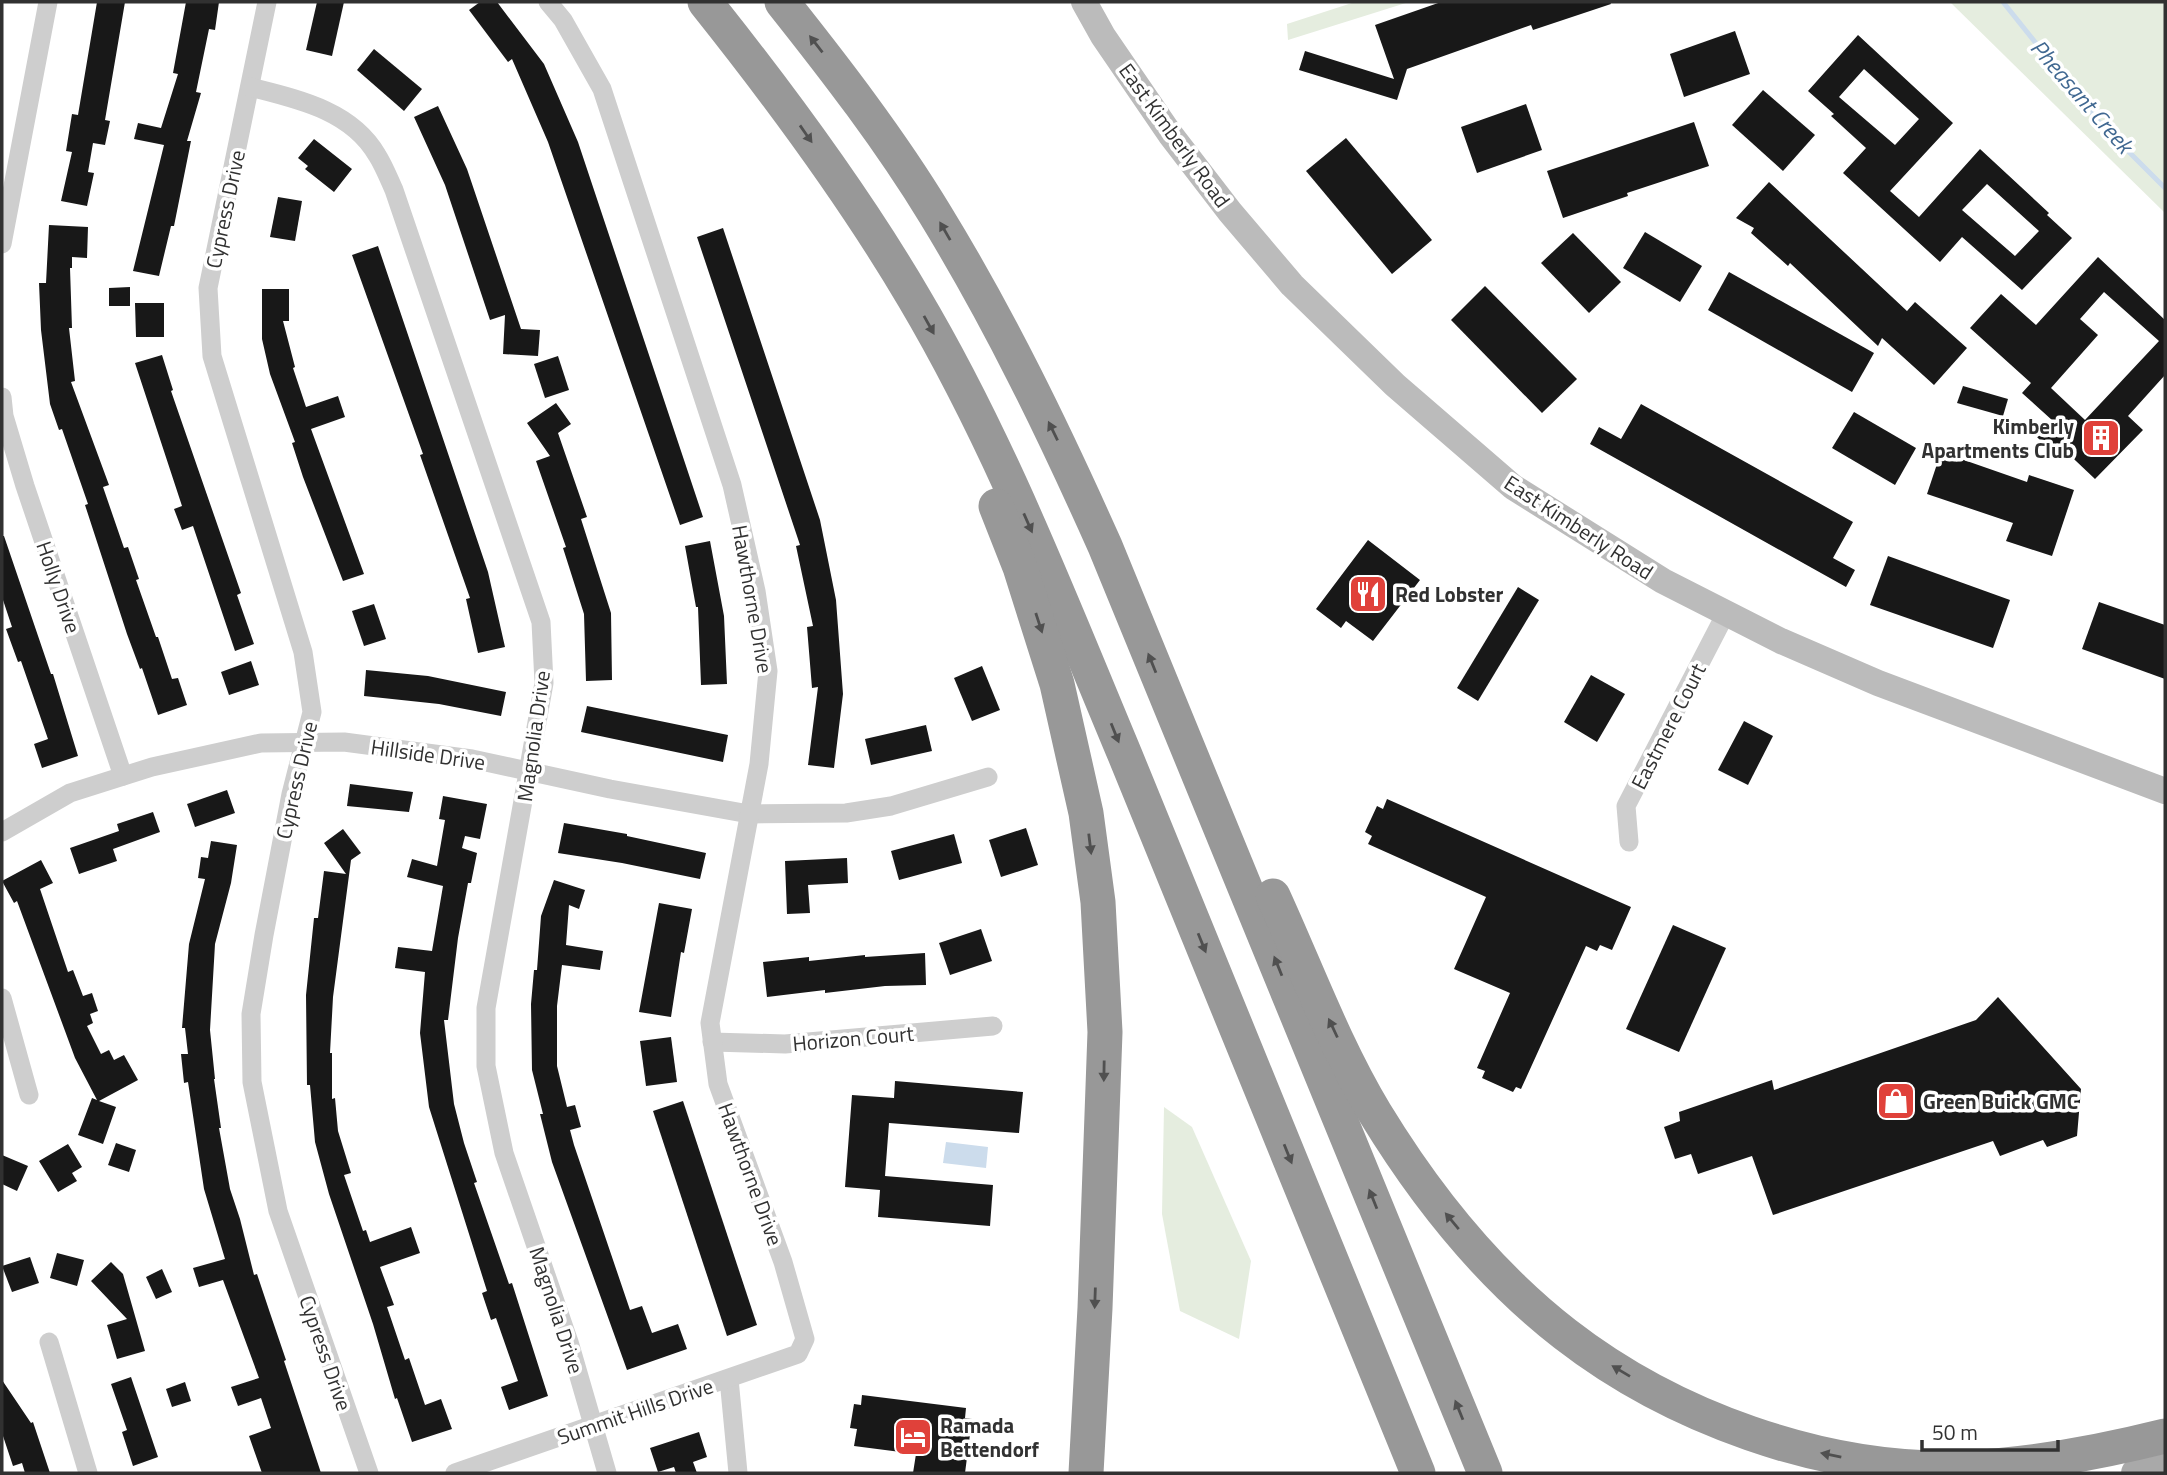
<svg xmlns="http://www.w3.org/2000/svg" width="2167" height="1475" font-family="'Titillium Web',sans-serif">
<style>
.green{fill:#e5eddf}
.water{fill:#ccdcec}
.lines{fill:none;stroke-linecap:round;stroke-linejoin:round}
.stream{stroke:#ccdcec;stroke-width:5}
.building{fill:#181818;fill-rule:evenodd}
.street{stroke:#cecece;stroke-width:19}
.secondary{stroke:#bbb;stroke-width:26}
.primary{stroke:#a9a9a9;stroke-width:30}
.highway{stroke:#989898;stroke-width:35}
.oneway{fill:#505050}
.labels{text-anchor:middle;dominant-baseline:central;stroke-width:7;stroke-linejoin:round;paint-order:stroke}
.street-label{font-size:21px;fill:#313131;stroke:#fff}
.poi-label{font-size:21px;font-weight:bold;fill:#313131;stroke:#fff;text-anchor:start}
.water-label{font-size:23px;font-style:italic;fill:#406891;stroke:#fff}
</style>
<rect width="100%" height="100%" fill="#fff"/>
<g class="green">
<polygon points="1355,2 1409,2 1288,40 1287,24"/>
<polygon points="1950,2 2165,2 2165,213"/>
<polygon points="1164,1107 1192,1127 1251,1261 1239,1339 1180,1311 1162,1214"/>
</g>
<polygon class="water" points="946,1142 988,1147 986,1168 943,1163"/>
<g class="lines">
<polyline class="stream" points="2003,2 2100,123 2165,188"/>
</g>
<g class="building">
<polygon points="97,2 125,2 105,120 110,121 105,145 93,143 88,172 94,173 87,206 61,201 72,152 66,151 72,114 78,115"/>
<polygon points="186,2 219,2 215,30 209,29 196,92 201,93 187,141 191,141 174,226 171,226 159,276 133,271 164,145 134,139 138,123 161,128 178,74 173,73"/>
<polygon points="317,2 344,2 332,56 306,50"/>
<polygon points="480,2 497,2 544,64 578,142 703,517 680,525 548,142 512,59 508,62 469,10"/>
<polygon points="1441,2 1610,2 1611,4 1533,30 1531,25 1407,69 1397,100 1299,70 1305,51 1394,79 1375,25"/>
<polygon points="1735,31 1750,74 1684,97 1670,54"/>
<path d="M1858,35L1953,123L1890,191L1919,217L1980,149L2049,213L2047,215L2072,238L2022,290L1962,237L1940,262L1843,173L1866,148L1831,116L1834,114L1808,91ZM1864,69L1919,119L1895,145L1839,97ZM1987,184L2039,231L2015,256L1962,210Z"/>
<polygon points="374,49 422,89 404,111 357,70"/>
<polygon points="1763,90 1815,135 1783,171 1732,125"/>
<polygon points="1526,104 1542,150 1477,173 1461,127"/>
<polygon points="438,106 467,169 521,329 540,330 538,356 503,354 505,315 490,320 445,185 414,117"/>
<polygon points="1694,122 1709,166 1627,193 1628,196 1563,218 1547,171"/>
<polygon points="1346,138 1432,240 1392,274 1306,171"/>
<polygon points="314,139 352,169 334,192 305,169 308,166 298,158"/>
<polygon points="1769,182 1907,311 1915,302 1967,348 1934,385 1882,338 1878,346 1790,263 1788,266 1751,233 1754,228 1736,218"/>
<polygon points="278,197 302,201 295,241 270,237"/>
<polygon points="49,225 88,227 87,258 72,257 72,268 70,268 72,328 69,328 75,381 71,382 109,485 103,487 124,548 128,547 139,579 136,580 156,637 158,637 172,679 178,678 187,705 158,715 142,668 140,669 127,634 85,505 88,504 62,429 59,430 50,404 41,330 39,283 46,283"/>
<polygon points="723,228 820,520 836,600 843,694 834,768 808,765 818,687 812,688 807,627 813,626 796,546 800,545 697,237"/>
<polygon points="1645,232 1702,266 1680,302 1623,268"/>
<polygon points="1573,233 1621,282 1589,313 1541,263"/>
<polygon points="378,246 488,572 505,647 478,653 466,599 470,598 420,455 423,454 352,255"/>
<path d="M2098,257L2165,320V375L2128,416L2143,430L2095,479L2057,443L2050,450L2037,437L2053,421L2022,393L2031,383L1970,328L2001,294L2036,325ZM2104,292L2159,341L2085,420L2051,388L2098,335L2080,319Z"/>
<polygon points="1729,272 1874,353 1852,392 1708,310"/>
<polygon points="1485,286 1577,379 1542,413 1451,320"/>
<polygon points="130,287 130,306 109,306 109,288"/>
<polygon points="262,289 289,289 289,321 283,321 295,367 293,368 306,407 338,396 345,417 311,429 364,574 343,581 303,477 292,443 295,442 270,374 262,339"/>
<polygon points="135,303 164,303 164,337 136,337"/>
<polygon points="162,355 173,390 171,391 241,593 237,595 254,644 235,651 193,526 182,530 174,509 182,506 135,363"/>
<polygon points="558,356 569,390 545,398 534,364"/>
<polygon points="1963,386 2008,399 2003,416 1957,403"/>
<polygon points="556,403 571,424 558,433 587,517 581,519 611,613 612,680 586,681 584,614 563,548 566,547 536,461 550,456 527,423"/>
<polygon points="1641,404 1853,522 1833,558 1855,570 1846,587 1590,444 1599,427 1621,439"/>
<polygon points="1854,412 1916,448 1895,485 1832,448"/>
<polygon points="1941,452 2027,482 2029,475 2074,490 2052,556 2006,541 2013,523 1927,494"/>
<polygon points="2,536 4,536 51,674 53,674 78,756 42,768 34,744 48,739 21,661 18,662 6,629 12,627 2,597"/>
<polygon points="1368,540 1420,580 1373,641 1346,621 1341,628 1316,609"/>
<polygon points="710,541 724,616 727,684 701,685 698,607 696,607 685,546"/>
<polygon points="1888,556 2010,600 1993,648 1870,605"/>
<polygon points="1518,587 1539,600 1478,701 1457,688"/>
<polygon points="2099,602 2165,625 2165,679 2082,649"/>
<polygon points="374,604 386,639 364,646 352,611"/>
<polygon points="251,661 259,685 229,695 221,672"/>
<polygon points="982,666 1000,710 972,721 954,678"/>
<polygon points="366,670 428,676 506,692 501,716 439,704 364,696"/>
<polygon points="1591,675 1625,694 1597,742 1564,722"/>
<polygon points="587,706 728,735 723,762 581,732"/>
<polygon points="1744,721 1773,736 1748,785 1718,770"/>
<polygon points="926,725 932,751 871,765 865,739"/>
<polygon points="350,784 413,792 409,812 347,806"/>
<polygon points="227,790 235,813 195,827 187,804"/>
<polygon points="443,796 487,804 480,839 465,836 462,848 477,853 471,883 468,883 458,938 448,1020 444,1020 454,1104 464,1143 477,1182 474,1183 509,1284 512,1283 548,1396 509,1410 501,1387 518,1381 496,1318 491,1320 482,1293 487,1291 429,1107 420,1033 425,972 395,968 398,947 432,951 443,886 407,877 412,859 437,866 445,820 439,819"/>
<polygon points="1387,799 1631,907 1612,950 1600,945 1597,951 1586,946 1521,1089 1516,1087 1513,1092 1482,1078 1485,1071 1477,1068 1510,993 1454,969 1486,897 1368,844 1372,836 1365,832 1377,806 1383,809"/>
<polygon points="153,812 160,832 113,849 117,861 79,874 70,848 119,831 117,824"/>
<polygon points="564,823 627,834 627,836 706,853 700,879 622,863 558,853"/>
<polygon points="1026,828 1038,865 1001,877 989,840"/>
<polygon points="343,829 361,853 351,860 333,997 330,1053 332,1053 332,1099 335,1098 338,1131 351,1173 344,1175 363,1231 366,1230 370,1242 411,1227 420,1253 380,1267 394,1305 387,1307 405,1360 409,1358 425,1405 441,1399 452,1429 412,1442 397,1398 395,1399 373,1324 329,1194 315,1142 310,1085 307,1085 306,995 314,918 318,918 324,871 346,874 324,843"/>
<polygon points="954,834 962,863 899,880 891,851"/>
<polygon points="211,841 237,845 231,883 215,944 210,1030 215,1079 214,1079 221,1128 219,1128 230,1189 240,1219 254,1275 257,1274 270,1313 286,1360 284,1361 321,1473 262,1473 249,1436 271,1428 261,1398 238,1406 231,1387 259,1378 223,1280 199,1287 193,1268 225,1259 204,1189 188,1082 184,1083 181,1054 188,1054 185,1028 182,1028 189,944 205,879 198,878 201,857 208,858"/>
<polygon points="847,858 848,883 808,885 810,913 787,914 785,861"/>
<polygon points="41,860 53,883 40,889 68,972 73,970 83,996 92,993 98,1011 90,1014 93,1023 87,1026 101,1054 109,1050 114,1060 124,1055 138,1080 99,1101 116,1107 103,1144 78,1135 92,1098 97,1100 75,1058 17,901 14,903 2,881"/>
<polygon points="554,880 585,890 579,909 569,905 566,945 603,951 600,970 562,965 557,1006 557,1066 567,1107 575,1105 581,1127 570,1130 574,1145 630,1310 642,1306 652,1333 678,1324 687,1349 627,1370 552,1162 540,1114 543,1114 532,1070 531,1004 534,970 537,970 541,916"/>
<polygon points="659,903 692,909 684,953 681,952 671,1017 639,1012"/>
<polygon points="1673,925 1726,948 1679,1052 1626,1029"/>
<polygon points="981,929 992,961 950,975 939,943"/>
<polygon points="925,953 926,985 885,986 825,993 825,990 767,997 763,962 809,957 809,961 865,955 865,957"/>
<polygon points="1998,997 2081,1089 2077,1136 2047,1147 2043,1140 2000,1156 1993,1141 1773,1215 1752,1156 1698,1174 1691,1154 1675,1159 1664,1127 1680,1121 1679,1112 1772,1080 1774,1090 1976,1020"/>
<polygon points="671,1037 677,1082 646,1086 640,1041"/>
<polygon points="895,1081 1023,1092 1019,1133 889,1123 885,1176 993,1185 990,1226 878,1217 880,1190 845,1187 852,1095 894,1098"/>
<polygon points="683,1101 757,1325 727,1336 653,1111"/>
<polygon points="116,1143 136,1150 129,1172 108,1165"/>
<polygon points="68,1144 82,1167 72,1173 77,1181 58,1192 39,1161"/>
<polygon points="2,1155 28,1166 17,1191 2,1184"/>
<polygon points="57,1253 84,1260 77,1286 50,1278"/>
<polygon points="30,1257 39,1283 12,1292 2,1266"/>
<polygon points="111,1262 123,1274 145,1351 117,1359 107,1325 127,1319 91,1281"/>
<polygon points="162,1269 172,1292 156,1299 146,1277"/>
<polygon points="131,1377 158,1457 133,1466 122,1432 127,1430 111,1384"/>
<polygon points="2,1380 31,1423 33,1422 50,1473 25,1473 22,1463 13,1466 2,1433"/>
<polygon points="185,1382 191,1401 172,1407 166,1389"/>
<polygon points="862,1395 966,1408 965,1418 972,1419 965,1473 913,1473 916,1454 854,1446 857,1429 850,1428 854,1404 861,1405"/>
<polygon points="699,1432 707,1457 693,1462 697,1473 676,1473 674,1467 658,1472 650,1448"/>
</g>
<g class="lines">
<g class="street">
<polyline points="267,2 208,288 212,356 303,652 312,712 291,794 264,935 251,1014 252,1082 278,1211 369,1473"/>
<path d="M250,87C297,99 351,110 377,155C384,166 389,179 394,190L541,622L544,683L486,1008V1066L504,1153L569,1342L607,1473"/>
<polyline points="2,244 48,2"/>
<polyline points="2,397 4,416 25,486 123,776"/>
<polyline points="2,832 70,793 152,767 261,743 344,742 472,759 610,789 749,814 846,813 891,806 988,777"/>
<polyline points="1629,842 1626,806 1726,613"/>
<polyline points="2,998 29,1095"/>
<polyline points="712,1042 785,1044 993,1026"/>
<polyline points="49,1342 88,1473"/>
<polyline points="729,1379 738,1473"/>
<polyline points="455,1473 798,1354 805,1339 783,1262 718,1084 710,1023 759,764 768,671 756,591 732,485 602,89 563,20 548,2"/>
</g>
<polyline class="secondary" points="1084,2 1103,36 1170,134 1230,212 1292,285 1395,385 1513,487 1663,581 1781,641 1878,683 2165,791"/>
<polyline class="primary" points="2136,1473 2165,1464"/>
<g class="highway">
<path d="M705,2C780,96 853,194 914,298C1000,443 1060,600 1125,755C1224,994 1319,1234 1418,1473"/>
<path d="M782,2C836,70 890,140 935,214C1000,320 1054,432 1105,546L1485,1473"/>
<polyline points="996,506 1020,567 1057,684 1086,813 1098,902 1105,1032 1095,1308 1086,1473"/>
<path d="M1273,896C1306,968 1334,1045 1375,1113C1425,1195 1489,1275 1565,1334C1672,1417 1821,1471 1957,1468C2028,1466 2097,1453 2165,1436"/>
</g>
</g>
<defs><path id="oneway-solid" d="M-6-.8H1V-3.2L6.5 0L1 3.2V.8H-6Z" transform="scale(1.75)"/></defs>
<g class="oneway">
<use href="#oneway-solid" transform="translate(816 44) rotate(-128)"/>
<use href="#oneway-solid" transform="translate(806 134) rotate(55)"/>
<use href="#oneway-solid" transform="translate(945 231) rotate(-120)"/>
<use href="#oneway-solid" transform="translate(929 325) rotate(61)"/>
<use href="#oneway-solid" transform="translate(1053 431) rotate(-116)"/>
<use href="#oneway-solid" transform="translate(1028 523) rotate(66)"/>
<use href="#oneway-solid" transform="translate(1039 623) rotate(72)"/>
<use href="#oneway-solid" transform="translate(1152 663) rotate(-112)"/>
<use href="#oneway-solid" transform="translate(1115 733) rotate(68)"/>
<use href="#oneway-solid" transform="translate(1090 844) rotate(83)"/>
<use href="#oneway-solid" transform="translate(1202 943) rotate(68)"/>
<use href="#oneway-solid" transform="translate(1278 966) rotate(-112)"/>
<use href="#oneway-solid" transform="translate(1333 1028) rotate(-115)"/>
<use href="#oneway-solid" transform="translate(1104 1071) rotate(91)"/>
<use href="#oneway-solid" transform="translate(1288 1154) rotate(68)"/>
<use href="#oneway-solid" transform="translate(1373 1199) rotate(-112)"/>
<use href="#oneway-solid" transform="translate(1452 1221) rotate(-130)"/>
<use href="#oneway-solid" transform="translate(1095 1298) rotate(92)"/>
<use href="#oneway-solid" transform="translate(1621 1371) rotate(-149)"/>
<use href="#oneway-solid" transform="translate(1459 1410) rotate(-112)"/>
<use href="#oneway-solid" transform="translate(1831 1455) rotate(-169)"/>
</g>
<defs>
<symbol id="building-square" viewBox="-11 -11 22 22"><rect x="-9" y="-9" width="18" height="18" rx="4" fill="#e0413a" stroke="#fff"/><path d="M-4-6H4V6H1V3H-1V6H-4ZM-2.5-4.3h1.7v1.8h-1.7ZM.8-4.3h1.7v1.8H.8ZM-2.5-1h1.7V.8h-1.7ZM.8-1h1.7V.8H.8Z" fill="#fff"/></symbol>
<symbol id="restaurant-square" viewBox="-11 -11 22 22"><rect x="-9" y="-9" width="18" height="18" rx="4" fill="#e0413a" stroke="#fff"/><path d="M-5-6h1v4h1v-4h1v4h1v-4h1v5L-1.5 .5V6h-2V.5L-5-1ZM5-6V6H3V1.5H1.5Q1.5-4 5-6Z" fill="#fff"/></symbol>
<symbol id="shop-square" viewBox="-11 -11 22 22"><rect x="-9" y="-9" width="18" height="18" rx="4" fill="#e0413a" stroke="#fff"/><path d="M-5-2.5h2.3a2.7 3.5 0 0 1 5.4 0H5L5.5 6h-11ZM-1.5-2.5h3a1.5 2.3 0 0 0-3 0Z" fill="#fff"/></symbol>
<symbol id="hotel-square" viewBox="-11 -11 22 22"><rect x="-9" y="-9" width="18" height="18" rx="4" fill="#e0413a" stroke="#fff"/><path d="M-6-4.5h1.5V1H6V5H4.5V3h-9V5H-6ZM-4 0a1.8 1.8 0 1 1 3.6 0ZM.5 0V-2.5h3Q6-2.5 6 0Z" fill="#fff"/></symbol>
</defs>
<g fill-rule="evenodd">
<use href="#building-square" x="2079" y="416" width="44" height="44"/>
<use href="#restaurant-square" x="1346" y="572" width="44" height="44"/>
<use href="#shop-square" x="1874" y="1079" width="44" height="44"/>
<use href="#hotel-square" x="891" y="1415" width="44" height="44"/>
</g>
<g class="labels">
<g class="street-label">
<text transform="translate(1175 135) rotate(54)">East Kimberly Road</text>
<text transform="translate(225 209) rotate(-78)">Cypress Drive</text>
<text transform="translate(1579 527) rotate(33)">East Kimberly Road</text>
<text transform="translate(59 587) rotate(71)">Holly Drive</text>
<text transform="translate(753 599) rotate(80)">Hawthorne Drive</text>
<text transform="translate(1668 726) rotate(-63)">Eastmere Court</text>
<text transform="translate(533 736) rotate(-82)">Magnolia Drive</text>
<text transform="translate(428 754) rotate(8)">Hillside Drive</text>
<text transform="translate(296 780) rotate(-77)">Cypress Drive</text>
<text transform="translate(853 1038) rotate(-5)">Horizon Court</text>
<text transform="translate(751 1174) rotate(70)">Hawthorne Drive</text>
<text transform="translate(557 1310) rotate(72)">Magnolia Drive</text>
<text transform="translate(326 1353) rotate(71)">Cypress Drive</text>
<text transform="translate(635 1411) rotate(-19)">Summit Hills Drive</text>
</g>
<g class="poi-label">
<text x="2074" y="426" text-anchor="end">Kimberly<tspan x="2074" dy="24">Apartments Club</tspan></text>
<text x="1395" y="594">Red Lobster</text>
<text x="1923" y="1101">Green Buick GMC</text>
<text x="940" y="1425">Ramada<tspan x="940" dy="24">Bettendorf</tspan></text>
</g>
<g class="water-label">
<text transform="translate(2082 96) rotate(49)">Pheasant Creek</text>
</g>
</g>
<rect width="2167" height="1475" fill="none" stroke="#313131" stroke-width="7"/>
<path d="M1922 1440v10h136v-10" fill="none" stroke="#313131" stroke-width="3.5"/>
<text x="1932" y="1440" font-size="21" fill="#313131" stroke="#ffffff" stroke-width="5" paint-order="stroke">50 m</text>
</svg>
